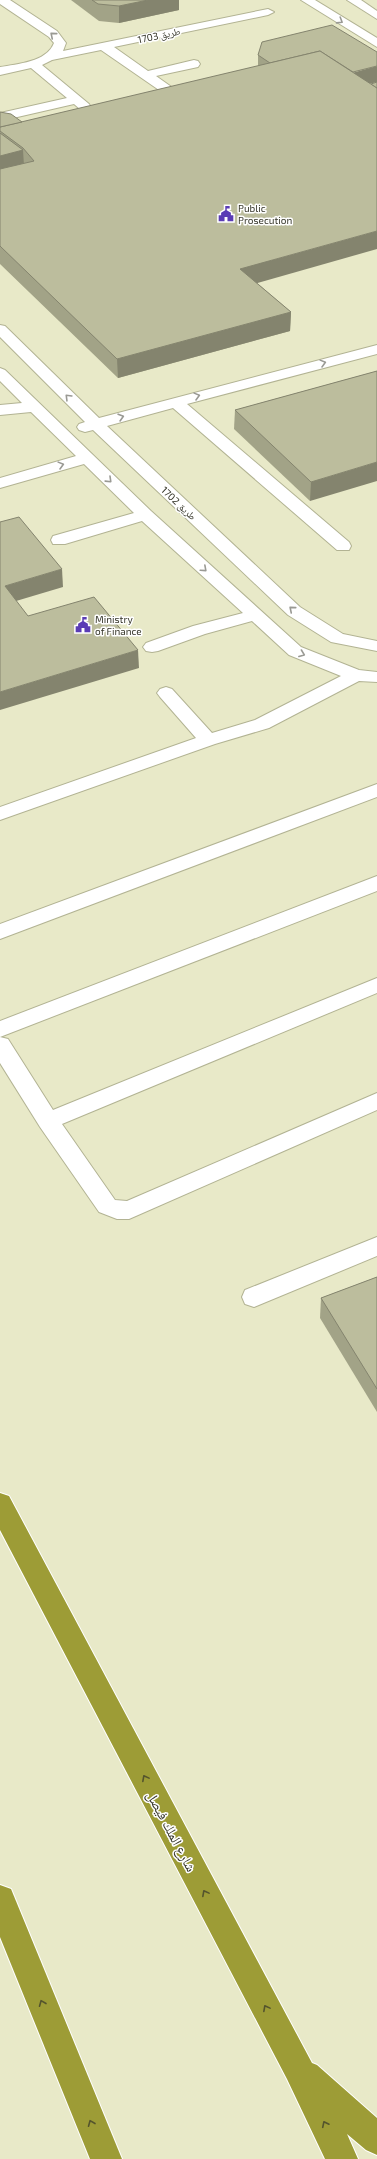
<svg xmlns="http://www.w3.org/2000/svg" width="377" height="2159" font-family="'Exo 2','Noto Naskh Arabic',sans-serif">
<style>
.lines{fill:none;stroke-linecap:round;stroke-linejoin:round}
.minor-casing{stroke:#b2b393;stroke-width:2}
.highway-casing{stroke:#fff;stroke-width:2}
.minor{fill:#fff;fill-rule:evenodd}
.highway{fill:#9d9c36;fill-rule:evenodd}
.wall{fill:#a2a387}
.shaded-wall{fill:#84846e}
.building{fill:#bcbd9d;stroke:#84846e}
.oneway{stroke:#9a9a94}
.oneway2{stroke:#54542d}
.labels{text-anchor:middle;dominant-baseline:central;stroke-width:3;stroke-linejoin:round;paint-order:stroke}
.far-street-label{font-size:10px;fill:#353529;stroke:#fff}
.far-poi-label{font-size:10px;fill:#353529;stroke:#fff;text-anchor:start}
.near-street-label{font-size:14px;fill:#353529;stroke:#fff}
</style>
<rect width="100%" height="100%" fill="#e8e9c8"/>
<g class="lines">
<defs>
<g id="minor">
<path d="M0,0H10L57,31L66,43L63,51L268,9L274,12L268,15L114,47L148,71L194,60L198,61L200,64L198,67L156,76L180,93L182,96L180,99H172L101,50L52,60L42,65L89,104L91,107L89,110H81L74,104L0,121V113L67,98L31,68L0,75V67C17,64 47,62 54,43L49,37L0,4Z"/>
<polygon points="301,0 315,0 377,38 377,47"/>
<polygon points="347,0 361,0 377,11 377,19"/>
<polygon points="0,325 5,326 99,418 377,345 377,354 187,404 349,542 351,546 349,550 337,550 173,408 107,426 300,607 343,634 377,641 377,651 331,642 288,615 93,430 85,432 79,430 77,427 79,424 85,422 0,337"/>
<polygon points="0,368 5,370 151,511 301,647 359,670 377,672 377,682 359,681 269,728 215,744 0,820 0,807 196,738 160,697 157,693 160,689 166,687 172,689 212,733 255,720 341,676 289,655 252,621 205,634 158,651 152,652 146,651 143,647 146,643 193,626 243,613 142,521 65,544 53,544 51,540 53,536 134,513 84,464 0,488 0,478 76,456 31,412 0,415 0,405 22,403 0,381"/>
<polygon points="377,784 377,797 0,939 0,924"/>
<polygon points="377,876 377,891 0,1037 0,1021"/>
<polygon points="377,978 377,993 62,1124 115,1200 127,1201 377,1093 377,1110 129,1219 117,1219 99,1212 40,1127 0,1063 0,1037 8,1039 53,1110"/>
<polygon points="377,1237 377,1256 254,1307 245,1304 242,1297 245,1290"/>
</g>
<g id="highway">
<polygon points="0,1493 9,1496 312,2063 317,2065 377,2118 377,2155 366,2150 347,2134 358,2159 325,2159 287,2079 0,1530"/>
<polygon points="0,1885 11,1889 122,2159 90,2159 0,1937"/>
</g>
</defs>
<use href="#minor" class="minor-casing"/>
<use href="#highway" class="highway-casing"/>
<use href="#minor" class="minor"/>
<use href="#highway" class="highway"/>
</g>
<g class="wall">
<polygon points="71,0 179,0 179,10 119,23 99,21"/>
<polygon points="258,55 377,82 370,83 257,283 291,312 290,331 118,378 0,264 0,112 22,122 258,66"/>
<polygon points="377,371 310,501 234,429 235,410"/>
<polygon points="377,1277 377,1412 320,1318 321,1298"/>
</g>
<g class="shaded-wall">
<polygon points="148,0 179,0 179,10 119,23 119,6"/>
<polygon points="377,66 377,82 351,88 352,73"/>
<polygon points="23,150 24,166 0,173 0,156"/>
<polygon points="377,231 377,249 240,288 240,269"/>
<polygon points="291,312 290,331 118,378 117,359"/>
<polygon points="377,462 377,481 310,501 311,482"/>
<polygon points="62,569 63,587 6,604 5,586"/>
<polygon points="138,650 139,668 0,710 0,692"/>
</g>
<g class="building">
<polygon points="92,0 148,0 119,6 98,4"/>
<polygon points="332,25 377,52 377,66 353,72 320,51 270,63 258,55 262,42"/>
<polygon points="320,51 377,88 377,231 240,269 291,312 117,359 0,246 0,169 34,161 23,148 0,131 0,127"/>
<polygon points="377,82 377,88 371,84"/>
<polygon points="0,112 11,114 22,122 0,127"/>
<polygon points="0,133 23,150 0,156"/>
<polygon points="377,371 377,462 311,482 235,410"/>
<polygon points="19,517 62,569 5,586 28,616 94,597 138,650 0,692 0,522"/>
<polygon points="377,1277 377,1389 321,1298"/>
</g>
<defs><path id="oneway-chevron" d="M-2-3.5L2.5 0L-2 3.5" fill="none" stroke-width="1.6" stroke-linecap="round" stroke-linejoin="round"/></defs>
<g class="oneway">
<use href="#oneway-chevron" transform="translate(340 21) rotate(32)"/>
<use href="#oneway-chevron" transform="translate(53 35) rotate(-140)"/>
<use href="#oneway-chevron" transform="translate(323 363) rotate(-15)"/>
<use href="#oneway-chevron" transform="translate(197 396) rotate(-15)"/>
<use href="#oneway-chevron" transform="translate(68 397) rotate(-135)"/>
<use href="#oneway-chevron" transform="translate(121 417) rotate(-16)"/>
<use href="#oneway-chevron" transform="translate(61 465) rotate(-15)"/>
<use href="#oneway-chevron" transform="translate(109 480) rotate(44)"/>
<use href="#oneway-chevron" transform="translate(204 569) rotate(42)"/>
<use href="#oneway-chevron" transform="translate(292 609) rotate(-140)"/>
<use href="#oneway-chevron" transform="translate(302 654) rotate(21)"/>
</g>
<g class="oneway2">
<use href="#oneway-chevron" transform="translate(145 1778) rotate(-118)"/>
<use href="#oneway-chevron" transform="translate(205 1893) rotate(-118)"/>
<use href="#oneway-chevron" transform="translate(42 2003) rotate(-112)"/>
<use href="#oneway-chevron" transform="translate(266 2008) rotate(-118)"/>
<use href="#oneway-chevron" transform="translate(91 2123) rotate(-112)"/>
<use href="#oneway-chevron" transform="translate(325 2124) rotate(-116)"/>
</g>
<defs>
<symbol id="civic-bare" viewBox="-9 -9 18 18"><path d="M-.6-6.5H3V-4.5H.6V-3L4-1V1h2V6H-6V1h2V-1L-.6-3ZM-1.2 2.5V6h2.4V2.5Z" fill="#5a3cb5" stroke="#fff" stroke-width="2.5" paint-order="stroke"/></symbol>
</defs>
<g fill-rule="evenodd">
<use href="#civic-bare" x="215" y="203" width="22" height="22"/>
<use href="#civic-bare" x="72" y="614" width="22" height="22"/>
</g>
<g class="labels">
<g class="far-street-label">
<text transform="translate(159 35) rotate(-12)">طريق 1703</text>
<text transform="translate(179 503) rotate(43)">طريق 1702</text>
</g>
<g class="far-poi-label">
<text x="238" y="208">Public<tspan x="238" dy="12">Prosecution</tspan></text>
<text x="95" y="619">Ministry<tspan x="95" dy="12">of Finance</tspan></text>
</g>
<g class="near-street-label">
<text transform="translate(172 1831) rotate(62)">شارع الملك فيصل</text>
</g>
</g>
</svg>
